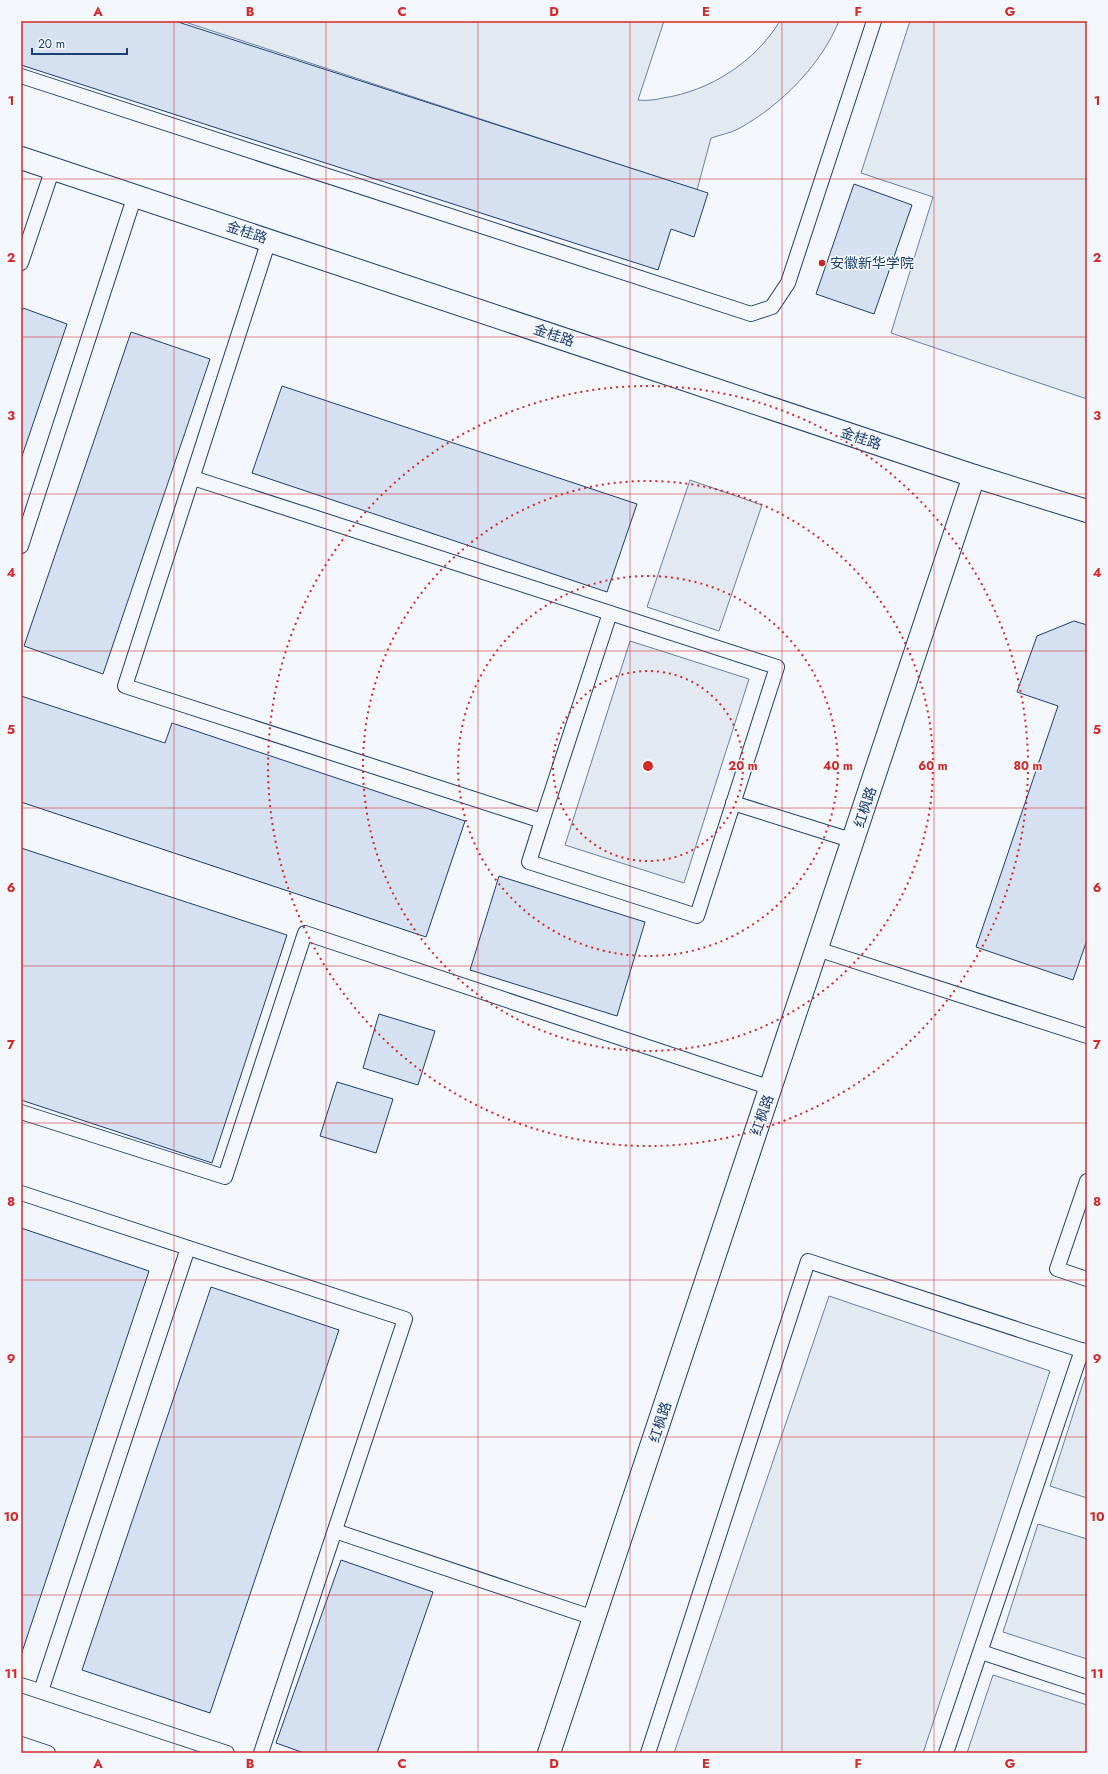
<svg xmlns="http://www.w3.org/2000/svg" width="1108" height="1774" font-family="Jost,'Noto Sans SC',sans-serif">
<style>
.green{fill:#e3e9f0;stroke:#687fa3}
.building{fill:#d5e0f0;stroke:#1d3f73}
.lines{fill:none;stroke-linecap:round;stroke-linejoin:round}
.service-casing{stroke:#1d3f73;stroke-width:16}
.tertiary-casing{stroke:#1d3f73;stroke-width:24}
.service{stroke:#f4f7fb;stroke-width:14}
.tertiary{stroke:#f4f7fb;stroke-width:22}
.grid{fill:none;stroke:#d62828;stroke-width:1;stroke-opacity:0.55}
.ring{fill:none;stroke:#d62828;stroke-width:2;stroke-dasharray:2 4}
.poi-dot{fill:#c62828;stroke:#f4f7fb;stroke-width:1.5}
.labels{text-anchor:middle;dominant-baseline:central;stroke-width:3;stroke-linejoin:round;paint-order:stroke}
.street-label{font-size:14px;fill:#1d3f73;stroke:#f4f7fb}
.poi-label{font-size:14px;fill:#1d3f73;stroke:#f4f7fb;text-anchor:start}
.centre{fill:#d62828;stroke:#f4f7fb;stroke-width:2}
.ring-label{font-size:12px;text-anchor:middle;font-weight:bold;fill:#d62828;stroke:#f4f7fb;stroke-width:3;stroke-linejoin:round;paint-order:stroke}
.neatline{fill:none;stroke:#d62828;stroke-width:1.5}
.grid-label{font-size:13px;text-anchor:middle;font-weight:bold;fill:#d62828}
</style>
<rect width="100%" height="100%" fill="#f4f7fb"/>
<g class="green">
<path d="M182,21H664L638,100C646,101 655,100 663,98C710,91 755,62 780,21H839C821,65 781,105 740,128C731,133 720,135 711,138L697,190Z"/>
<polygon points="910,21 1087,21 1087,399 891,333 933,197 861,173"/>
<polygon points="690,480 762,505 719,631 647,607"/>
<polygon points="630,641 749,679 684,883 565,845"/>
<polygon points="829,1296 1050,1371 923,1753 674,1753"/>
<polygon points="1085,1377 1087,1378 1087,1498 1050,1486"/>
<polygon points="1038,1524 1087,1539 1087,1659 1003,1632"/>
<polygon points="993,1675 1087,1705 1087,1753 967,1753"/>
</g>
<g class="building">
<polygon points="21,21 175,21 708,193 694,237 671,229 658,270 21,65"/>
<polygon points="854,184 912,205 874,314 816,294"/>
<polygon points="23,308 67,324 21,459 21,315"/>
<polygon points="131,332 210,359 103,674 24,646"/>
<polygon points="282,386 637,504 607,592 252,473"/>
<polygon points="1074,621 1087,625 1087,940 1073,980 976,947 1058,706 1017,692 1037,636"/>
<polygon points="21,696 165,743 172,723 465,821 426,937 21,802"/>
<polygon points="21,848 287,935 212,1163 21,1100"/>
<polygon points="499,876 645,922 617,1016 470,970"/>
<polygon points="379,1014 435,1031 418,1085 363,1068"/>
<polygon points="337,1082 393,1099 376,1153 320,1136"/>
<polygon points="21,1228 149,1271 21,1655"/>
<polygon points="211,1287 339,1330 210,1713 82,1670"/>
<polygon points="341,1560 433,1592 377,1753 304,1753 276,1743"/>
</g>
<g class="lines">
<defs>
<g id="service">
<polyline points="21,76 751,314 772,307 788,283 874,21"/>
<polyline points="21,263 53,168"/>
<polyline points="193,478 777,667 697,916 529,862 542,821 125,686 269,240"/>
<polyline points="21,546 135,195"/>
<polyline points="733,803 854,841"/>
<polyline points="542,821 610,613"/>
<polyline points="817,949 1087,1036"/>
<polyline points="21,1112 225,1177 305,933 771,1088"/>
<polyline points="1087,1181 1057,1269 1087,1279"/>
<polyline points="21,1193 405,1319 261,1753"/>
<polyline points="335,1531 594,1618"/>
<polyline points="981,1652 1087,1687"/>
<polyline points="21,1685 227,1753"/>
<polyline points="41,1691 188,1248"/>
<polyline points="21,1744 48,1753"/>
<polyline points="648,1753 808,1261 1087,1352"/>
<polyline points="946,1753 1082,1350"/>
</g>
<g id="tertiary">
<polyline points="21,158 974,476 1087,511"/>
<polyline points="549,1753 974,476"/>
</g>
</defs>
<use href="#service" class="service-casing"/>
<use href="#tertiary" class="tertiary-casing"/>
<use href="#service" class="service"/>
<use href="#tertiary" class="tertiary"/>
</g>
<path class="grid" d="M174,21V1753M326,21V1753M478,21V1753M630,21V1753M782,21V1753M934,21V1753M21,179H1087M21,337H1087M21,494H1087M21,651H1087M21,808H1087M21,966H1087M21,1123H1087M21,1280H1087M21,1437H1087M21,1595H1087"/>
<g class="ring">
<circle cx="648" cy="766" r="95"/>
<circle cx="648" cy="766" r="190"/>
<circle cx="648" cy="766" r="285"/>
<circle cx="648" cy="766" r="380"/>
</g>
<circle class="poi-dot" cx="822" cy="263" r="4"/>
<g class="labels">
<g class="street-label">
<text transform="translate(247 232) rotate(18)">金桂路</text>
<text transform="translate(554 335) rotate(19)">金桂路</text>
<text transform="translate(861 438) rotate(19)">金桂路</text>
<text transform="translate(865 807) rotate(-72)">红枫路</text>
<text transform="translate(762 1115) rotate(-71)">红枫路</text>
<text transform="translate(660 1422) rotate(-72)">红枫路</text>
</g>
<g class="poi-label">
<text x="830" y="263">安徽新华学院</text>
</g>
</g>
<circle cx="648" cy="766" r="6" class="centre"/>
<g class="ring-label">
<text x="743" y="770">20 m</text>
<text x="838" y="770">40 m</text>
<text x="933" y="770">60 m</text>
<text x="1028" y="770">80 m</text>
</g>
<rect width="1108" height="1774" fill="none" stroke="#f4f7fb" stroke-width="44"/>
<path d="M32 48v6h95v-6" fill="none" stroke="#1d3f73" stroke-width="2"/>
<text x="38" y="48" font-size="12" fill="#1d3f73" stroke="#f4f7fb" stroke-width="3" paint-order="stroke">20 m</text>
<rect x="22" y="22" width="1064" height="1730" class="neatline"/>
<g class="grid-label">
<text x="98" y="16">A</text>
<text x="250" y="16">B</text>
<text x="402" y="16">C</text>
<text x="554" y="16">D</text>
<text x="706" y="16">E</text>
<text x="858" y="16">F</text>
<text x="1010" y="16">G</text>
<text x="11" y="105">1</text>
<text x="1097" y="105">1</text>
<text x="11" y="262">2</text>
<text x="1097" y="262">2</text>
<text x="11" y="420">3</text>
<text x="1097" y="420">3</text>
<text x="11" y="577">4</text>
<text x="1097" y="577">4</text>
<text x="11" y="734">5</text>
<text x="1097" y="734">5</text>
<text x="11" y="892">6</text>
<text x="1097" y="892">6</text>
<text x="11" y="1049">7</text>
<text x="1097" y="1049">7</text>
<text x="11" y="1206">8</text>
<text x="1097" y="1206">8</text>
<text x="11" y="1363">9</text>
<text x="1097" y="1363">9</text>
<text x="11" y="1521">10</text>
<text x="1097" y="1521">10</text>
<text x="11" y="1678">11</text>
<text x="1097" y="1678">11</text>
<text x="98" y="1768">A</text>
<text x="250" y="1768">B</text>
<text x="402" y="1768">C</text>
<text x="554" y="1768">D</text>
<text x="706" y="1768">E</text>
<text x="858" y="1768">F</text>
<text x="1010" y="1768">G</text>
</g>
</svg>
